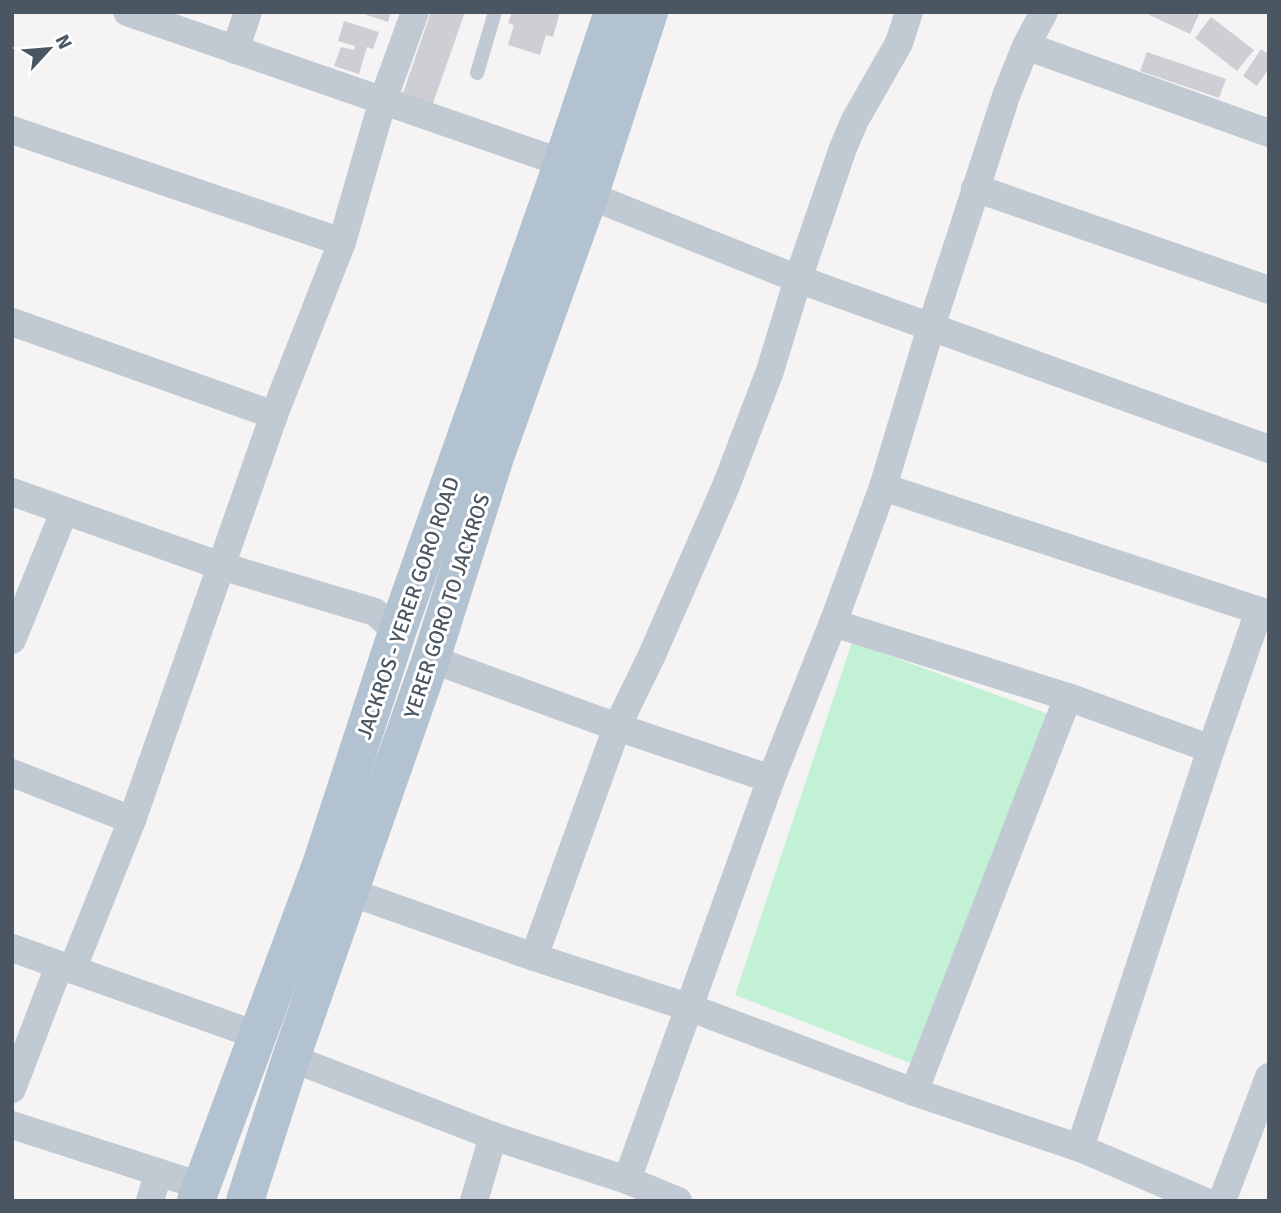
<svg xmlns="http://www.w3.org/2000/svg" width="1281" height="1213" font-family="Signika,sans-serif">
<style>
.green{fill:#c3f1d5}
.building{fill:#cdcfd5}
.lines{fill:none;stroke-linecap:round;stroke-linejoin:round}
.lane{stroke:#c1cad2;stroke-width:14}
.street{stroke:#c1cad2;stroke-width:28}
.primary{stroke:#b3c2d1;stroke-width:38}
.labels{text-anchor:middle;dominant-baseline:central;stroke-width:6;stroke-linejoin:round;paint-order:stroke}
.street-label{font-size:21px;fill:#4a5661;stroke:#fff}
</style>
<rect width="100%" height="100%" fill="#f5f3f3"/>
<polygon class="green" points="852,642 1054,716 915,1065 735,995"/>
<g class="building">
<polygon points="358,12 391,12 388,22"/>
<polygon points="431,12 465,12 432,106 402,96"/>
<polygon points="512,12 560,12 553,37 546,35 540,55 508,45 514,25 508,23"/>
<polygon points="1143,12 1200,12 1190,34"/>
<polygon points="1211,17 1254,50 1237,71 1195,38"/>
<polygon points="344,21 379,32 373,49 367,47 359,74 334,66 341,47 354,50 355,46 338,41"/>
<polygon points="1261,49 1269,55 1269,68 1257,86 1243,76"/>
<polygon points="1147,52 1226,79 1219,98 1140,71"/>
</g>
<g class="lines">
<polyline class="lane" points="477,73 495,12"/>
<g class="street">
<polyline points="127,12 563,163"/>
<polyline points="1026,46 1269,133"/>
<polyline points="235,50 248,12"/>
<polyline points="12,130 342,242"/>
<polyline points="975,188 1269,290"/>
<polyline points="573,189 798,279 1269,449"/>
<polyline points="12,322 274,415"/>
<polyline points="883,487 1269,614"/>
<polyline points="12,492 221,566 375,612 397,632"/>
<polyline points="833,623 1068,697 1211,749"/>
<polyline points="12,640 64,512"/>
<polyline points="431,659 617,727 771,779"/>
<polyline points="12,773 132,820"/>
<polyline points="350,892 534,957 688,1007 914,1092 1080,1148 1204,1201"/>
<polyline points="12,948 259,1036"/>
<polyline points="534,957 617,727 652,655 726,486 770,371 798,279 843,148 855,120 899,43 909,12"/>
<polyline points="72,970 132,820 274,415 342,242 383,100 415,12"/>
<polyline points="291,1058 493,1136 627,1180 678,1201"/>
<polyline points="12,1089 59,966"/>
<polyline points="914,1092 1068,697"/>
<polyline points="12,1125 201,1186"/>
<polyline points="1080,1148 1211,749 1259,611"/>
<polyline points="627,1180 771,779 833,623 883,487 931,327 1006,96 1026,46 1044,12"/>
<polyline points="150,1201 158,1174"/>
<polyline points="474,1201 493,1136"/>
<polyline points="1222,1201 1269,1077"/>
</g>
<g class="primary">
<polyline points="196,1201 322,862 397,632 556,182 613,12"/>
<polyline points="245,1201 291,1058 431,659 495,457 589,196 649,12"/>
</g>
</g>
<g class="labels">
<g class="street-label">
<text transform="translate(447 606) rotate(-72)">YERER GORO TO JACKROS</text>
<text transform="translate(408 608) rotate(-71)">JACKROS - YERER GORO ROAD</text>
</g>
</g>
<rect width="1281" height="1213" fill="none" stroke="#4a5661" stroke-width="28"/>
<g transform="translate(49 49) rotate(64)" stroke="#ffffff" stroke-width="5" paint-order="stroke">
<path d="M0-5L12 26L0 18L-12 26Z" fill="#4a5661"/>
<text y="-10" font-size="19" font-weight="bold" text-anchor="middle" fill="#4a5661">N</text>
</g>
</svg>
